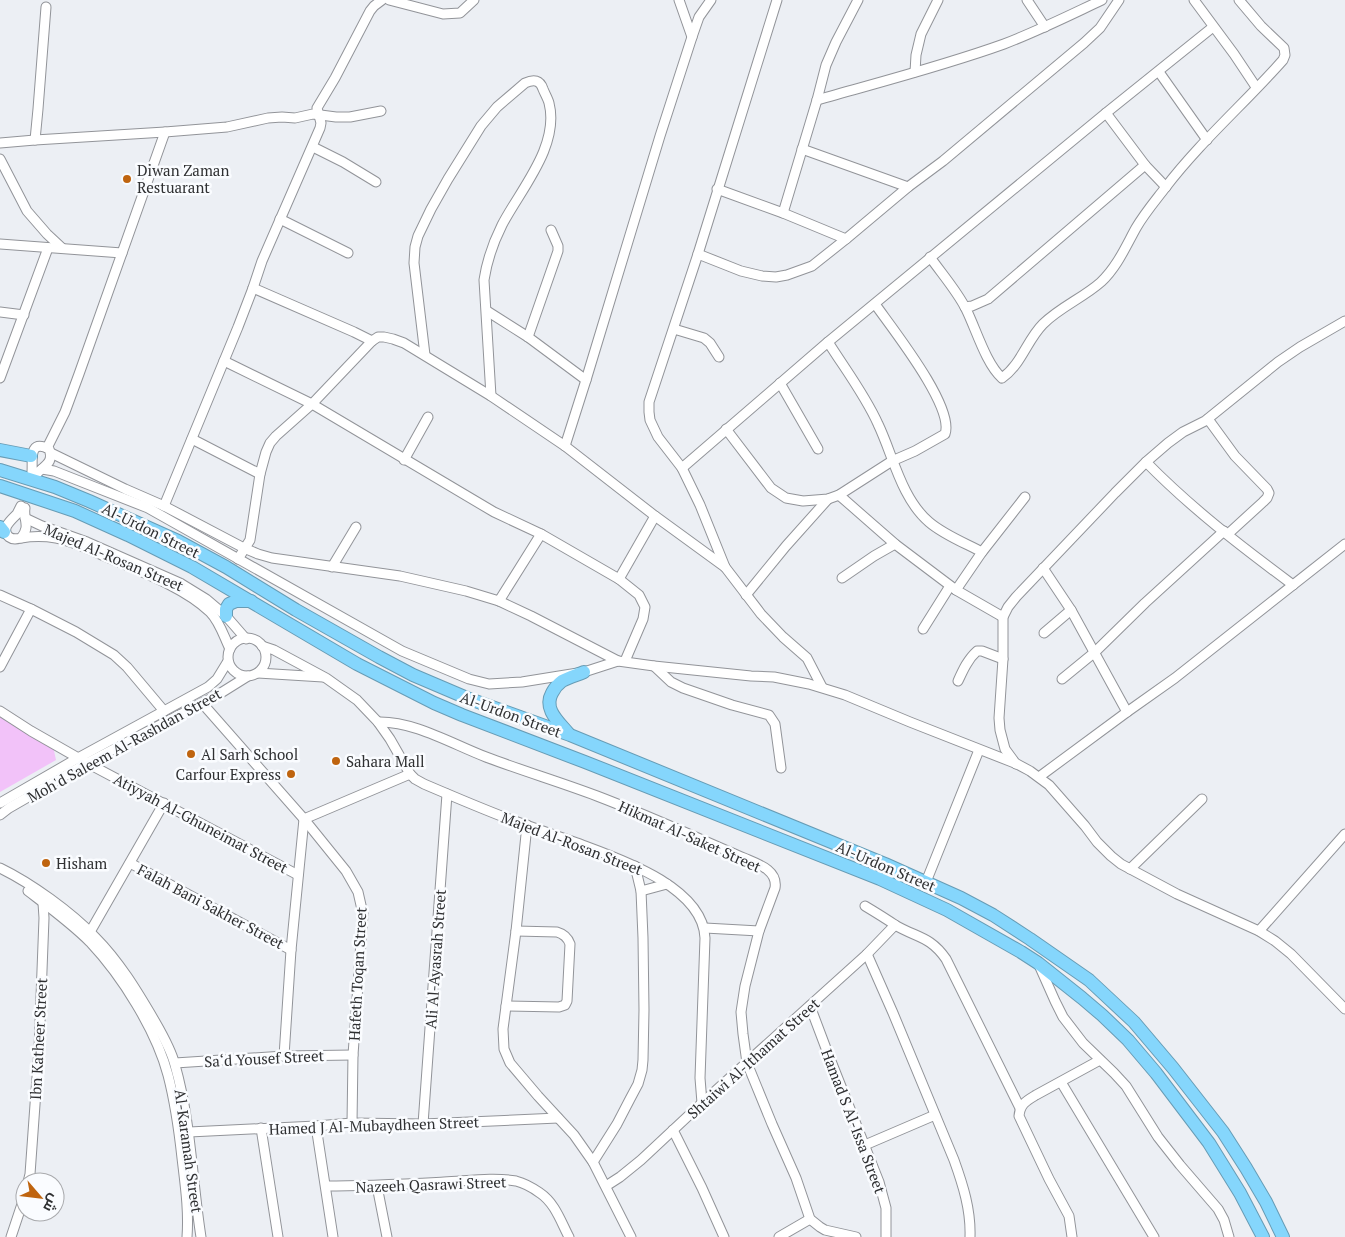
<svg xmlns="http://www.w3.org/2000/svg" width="1345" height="1237" font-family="'PT Serif',Cairo,serif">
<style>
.green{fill:#f2c2f9}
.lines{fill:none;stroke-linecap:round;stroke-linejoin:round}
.minor-casing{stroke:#929499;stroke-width:11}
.highway-casing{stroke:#679cb5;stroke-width:14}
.minor{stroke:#fff;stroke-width:9}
.highway{stroke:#85d6fc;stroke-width:12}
.poi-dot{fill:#bf640f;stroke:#fafcff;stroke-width:2}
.labels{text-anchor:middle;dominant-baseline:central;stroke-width:5;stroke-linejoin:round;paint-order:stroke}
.poi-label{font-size:15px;fill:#2f3032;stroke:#fafcff;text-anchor:start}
.street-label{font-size:15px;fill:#2f3032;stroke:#fafcff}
</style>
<rect width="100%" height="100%" fill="#eceff4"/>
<polygon class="green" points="0,712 53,746 56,760 0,792"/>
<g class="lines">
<defs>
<g id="minor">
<polyline points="389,0 443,14 460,13 474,0"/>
<polyline points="679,0 692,37"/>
<polyline points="777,0 698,254 649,402 649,412 650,420 658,437 682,468 700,505 725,567 761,614 783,637 807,658 822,687"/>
<polyline points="1027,0 1045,27"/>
<polyline points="1194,0 1234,54 1256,87"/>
<polyline points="915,72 916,55 921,34 938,0"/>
<polyline points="1159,72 1207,140"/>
<path d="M817,100C880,82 943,66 1004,44C1038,31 1070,15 1102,0"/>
<polyline points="1106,113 1145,165 1166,187"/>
<polyline points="35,140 38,109 46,7"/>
<polyline points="0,143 35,140 165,132 227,127 268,118 282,117 295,118 313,114 336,117 350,117 381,111"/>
<polyline points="313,147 343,162 376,182"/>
<polyline points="802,149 908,187"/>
<polyline points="0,159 27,211 47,234 62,248"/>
<polyline points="717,189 783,213 846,239"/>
<polyline points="783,213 817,100 826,65 836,42 858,0"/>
<polyline points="280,219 348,253"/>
<polyline points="0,244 122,253"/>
<polyline points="698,254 741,271 762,276 776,277 787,275 812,266 846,239 908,187 943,161 1084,43 1100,28 1119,0"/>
<path d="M930,257C942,274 957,291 966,309C976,329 986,364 1002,378C1021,365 1027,340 1043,324C1060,307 1083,298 1101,282C1117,267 1126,246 1136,228C1144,214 1155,201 1165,188C1200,142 1245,103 1283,60L1285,55L1284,48L1261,26L1239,0"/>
<polyline points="253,288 354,332 372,341"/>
<polyline points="965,307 972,306 988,299 1145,165"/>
<polyline points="487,311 528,337 586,380"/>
<polyline points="0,312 24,315"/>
<polyline points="674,329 704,338 710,343 719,357"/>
<polyline points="528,337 558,251 558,246 551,230"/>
<path d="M828,342C845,369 865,395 878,424C893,455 901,498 929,522C944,535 965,543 982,552"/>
<path d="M425,355L414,263L415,247L418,236L431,209L448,179L481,126L497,107L525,83C534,79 540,80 543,89C545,94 548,99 549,103C560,146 520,190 502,225C493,243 487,260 484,280L491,396"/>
<polyline points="224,361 312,404 494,512 541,534 619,579 639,595 645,607 643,619 625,661"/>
<polyline points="0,378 48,248"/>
<polyline points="780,383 818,449"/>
<polyline points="1208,419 1235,456 1267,489 1269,493 1267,498 1263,502 1228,534"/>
<path d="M726,429L771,488L786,498L803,501L828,499L839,495L892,461L915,451L945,434C955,407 891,327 875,304"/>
<polyline points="192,439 260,474"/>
<polyline points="565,446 586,380 660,136 692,37 699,17 711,0"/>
<polyline points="47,448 65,412 79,374 165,132"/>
<polyline points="51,453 125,489 164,506 244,548 258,554 272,558 400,576 466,591 499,601 531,616 618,661"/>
<polyline points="404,460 428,417"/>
<path d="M1146,462C1191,508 1242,547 1293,585"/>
<polyline points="682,468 828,342 1106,113 1213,27"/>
<polyline points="42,469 54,471 148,508 402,651 469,679 489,684 522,682 584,672 618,661 654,666 751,676 774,677 809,684 845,695 910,722 1017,764 1030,771 1049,785 1085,826 1097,842 1111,856 1121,864 1177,894 1259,931 1275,941 1291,954 1345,1009"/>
<path d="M32,472C33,460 28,439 49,449C55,464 42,466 35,476"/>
<polyline points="839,495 895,544 956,590 1003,617"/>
<path d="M21,506C20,508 18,512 17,514C11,520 0,529 9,537C13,540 17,539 21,538C31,526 23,520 25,508"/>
<polyline points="164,506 238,327 253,288 262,261 320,128 321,123 317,108 335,78 370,11 374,6 382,0"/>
<polyline points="25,518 42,526 87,542 180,583 206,599 226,616 246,639"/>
<path d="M21,538C33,536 44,536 56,538C74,541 92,551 109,558C142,572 185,588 210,612C220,622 224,637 230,649"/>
<polyline points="238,559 250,540 260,474 266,452 270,443 276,436 312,404 372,341 378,337 384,337 393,339 404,343 491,396 565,446 655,516 725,567"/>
<polyline points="332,567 356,527"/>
<polyline points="1043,568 1071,610 1127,712"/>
<polyline points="842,578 874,556 895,544"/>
<polyline points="619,579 655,516"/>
<polyline points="956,590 982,552 1025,497"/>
<polyline points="0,595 31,609 76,632 114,655 127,667 164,711"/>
<polyline points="746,595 786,546 828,499"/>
<polyline points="499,601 541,534"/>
<polyline points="923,629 950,586"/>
<polyline points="1044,633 1071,610"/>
<circle cx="247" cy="657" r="19"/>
<path d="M262,646L274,650L326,678L357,700L378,722L390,739L410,774L415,779L424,784C452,796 480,808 509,819C531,827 554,835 577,843C617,858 703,886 705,938L700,1078L702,1103"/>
<polyline points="654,666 671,682 683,688 732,705 769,715 775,724 781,768"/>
<polyline points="0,667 31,609"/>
<polyline points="258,673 323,677"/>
<polyline points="1062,679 1095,652 1145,603 1224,531"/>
<path d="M958,681C963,670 968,659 977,651H982L1003,659"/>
<polyline points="202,703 304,819 346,871 358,892 363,914 353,1055 352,1123"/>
<polyline points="0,711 31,731 87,763 298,875"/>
<path d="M378,722C414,721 452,744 486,757C523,771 560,782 597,796C647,815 695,837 744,858C758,864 778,870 775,888L759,931L745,986L741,1012L743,1034L747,1063L772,1124L796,1178L810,1219L820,1227L825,1230L856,1237"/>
<polyline points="1016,764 1005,749 1000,730 999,718 1003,659 1003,617 1008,607 1016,597 1115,493 1146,462 1168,443 1183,432 1205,421 1278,362 1300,347 1345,321"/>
<polyline points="1039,777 1127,712 1175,678 1345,544"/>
<polyline points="0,803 78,758 208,687 217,679 228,661"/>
<polyline points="0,815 9,808 87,763 216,696 248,676"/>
<polyline points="304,819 410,774"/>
<polyline points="527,825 516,931 503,1029 504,1049 510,1063 538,1096 574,1135 593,1162 631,1237"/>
<polyline points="130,863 291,950"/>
<path d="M0,868C31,883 71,912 95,937C119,961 137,991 154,1020C162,1034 171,1049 175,1065C191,1121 192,1180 201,1237"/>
<polyline points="1130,869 1202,799"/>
<polyline points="926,882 979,750"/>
<path d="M28,891C49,907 71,923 90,942C122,976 156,1030 168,1075C175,1102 179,1130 182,1158C185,1184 189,1210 187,1237"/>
<polyline points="641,891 667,884"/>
<path d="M865,906C875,912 885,918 895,925C917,938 930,936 946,959L1020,1108"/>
<polyline points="705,928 759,931"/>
<polyline points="1259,931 1345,834"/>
<polyline points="90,932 164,803"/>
<path d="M867,954L893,1013L954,1160C963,1185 971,1210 970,1237"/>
<polyline points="1039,965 1055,1001 1063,1017 1083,1043 1114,1073 1126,1086 1158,1137 1180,1165 1218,1209 1224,1220 1229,1237"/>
<path d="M506,1006L559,1007L565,1005L567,1001L570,944C568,938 564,934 557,932L516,931"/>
<polyline points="810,1006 827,1051 879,1182 886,1208 886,1237"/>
<polyline points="284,1056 291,950 304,819"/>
<polyline points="175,1063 284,1056 353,1055"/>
<polyline points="1061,1082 1154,1237"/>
<polyline points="423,1124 447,794"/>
<polyline points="316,1126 333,1237"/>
<polyline points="261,1128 278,1237"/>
<polyline points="673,1130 702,1188 724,1237"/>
<polyline points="189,1132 316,1126 352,1123 423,1124 558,1118"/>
<polyline points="865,1145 935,1115"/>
<polyline points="593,1162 617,1124 630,1099 638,1084 642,1070 643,1060 644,1010 643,938 641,891 635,866"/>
<polyline points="28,1182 30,1174 39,1049 44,918 43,903 44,901"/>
<path d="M326,1186C365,1186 404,1184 444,1182C467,1181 493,1177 516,1181C524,1183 533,1188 540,1193C555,1203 561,1222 569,1237"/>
<polyline points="377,1186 387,1237"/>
<polyline points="606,1186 620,1177 641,1160 702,1103 867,954 895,925"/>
<polyline points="11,1237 25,1195"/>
<polyline points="779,1237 810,1219"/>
<path d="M1072,1237L1069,1216L1049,1179L1019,1116C1020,1104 1026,1101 1036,1095L1100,1060"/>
</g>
<g id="highway">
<polyline points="0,450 31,456"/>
<polyline points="0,470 55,487 89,501 178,541 226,567 296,610 379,657 413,675 467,698 570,735 885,864 961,898 993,915 1030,939 1089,980 1134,1022 1173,1068 1223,1132 1246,1168 1266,1202 1283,1237"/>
<polyline points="0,486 75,511 128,535 192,567 357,664 434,703 462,715 585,762 880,879 947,910 1021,952 1038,963 1082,998 1102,1015 1128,1040 1156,1073 1209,1143 1240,1193 1263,1237"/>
<polyline points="0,527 4,532"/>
<polyline points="226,616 226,609 229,604 236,601 251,601"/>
<path d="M568,733C559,722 543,709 552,693C554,689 558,684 562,681C569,677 577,675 584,672"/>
</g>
</defs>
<use href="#minor" class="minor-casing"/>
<use href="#highway" class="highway-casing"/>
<use href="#minor" class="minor"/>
<use href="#highway" class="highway"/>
</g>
<g class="poi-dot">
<circle cx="127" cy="179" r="5"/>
<circle cx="191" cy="754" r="5"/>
<circle cx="336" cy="761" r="5"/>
<circle cx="291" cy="774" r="5"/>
<circle cx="46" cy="863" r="5"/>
</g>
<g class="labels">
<g class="poi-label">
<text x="137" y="170">Diwan Zaman<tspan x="137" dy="17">Restuarant</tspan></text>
<text x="201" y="754">Al Sarh School</text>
<text x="346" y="761">Sahara Mall</text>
<text x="281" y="774" text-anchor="end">Carfour Express</text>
<text x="56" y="863">Hisham</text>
</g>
<g class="street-label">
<text transform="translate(151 530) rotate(26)">Al-Urdon Street</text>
<text transform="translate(114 557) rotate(23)">Majed Al-Rosan Street</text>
<text transform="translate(511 714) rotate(20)">Al-Urdon Street</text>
<text transform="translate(124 745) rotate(-29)">Moh'd Saleem Al-Rashdan Street</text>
<text transform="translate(201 823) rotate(28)">Atiyyah Al-Ghuneimat Street</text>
<text transform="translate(690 836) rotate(24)">Hikmat Al-Saket Street</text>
<text transform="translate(572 843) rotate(21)">Majed Al-Rosan Street</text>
<text transform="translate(886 866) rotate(23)">Al-Urdon Street</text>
<text transform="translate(211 906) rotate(28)">Falah Bani Sakher Street</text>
<text transform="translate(435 959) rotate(-86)">Ali Al-Ayasrah Street</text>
<text transform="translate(357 974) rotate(-87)">Hafeth Toqan Street</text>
<text transform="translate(38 1039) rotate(-87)">Ibn Katheer Street</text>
<text transform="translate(264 1058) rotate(-3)">Sa‘d Yousef Street</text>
<text transform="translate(753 1058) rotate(-42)">Shtaiwi Al-Ithamat Street</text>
<text transform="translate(854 1121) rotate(69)">Hamad S Al-Issa Street</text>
<text transform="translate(374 1125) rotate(-2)">Hamed J Al-Mubaydheen Street</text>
<text transform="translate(189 1151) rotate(82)">Al-Karamah Street</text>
<text transform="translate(431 1184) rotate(-2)">Nazeeh Qasrawi Street</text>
</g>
</g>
<g transform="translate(40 1197) rotate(118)"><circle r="24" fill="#fafcff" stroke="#a9aaad"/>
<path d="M0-4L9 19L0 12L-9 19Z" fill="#bf640f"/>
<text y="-8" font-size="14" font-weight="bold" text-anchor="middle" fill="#2f3032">ش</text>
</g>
</svg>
